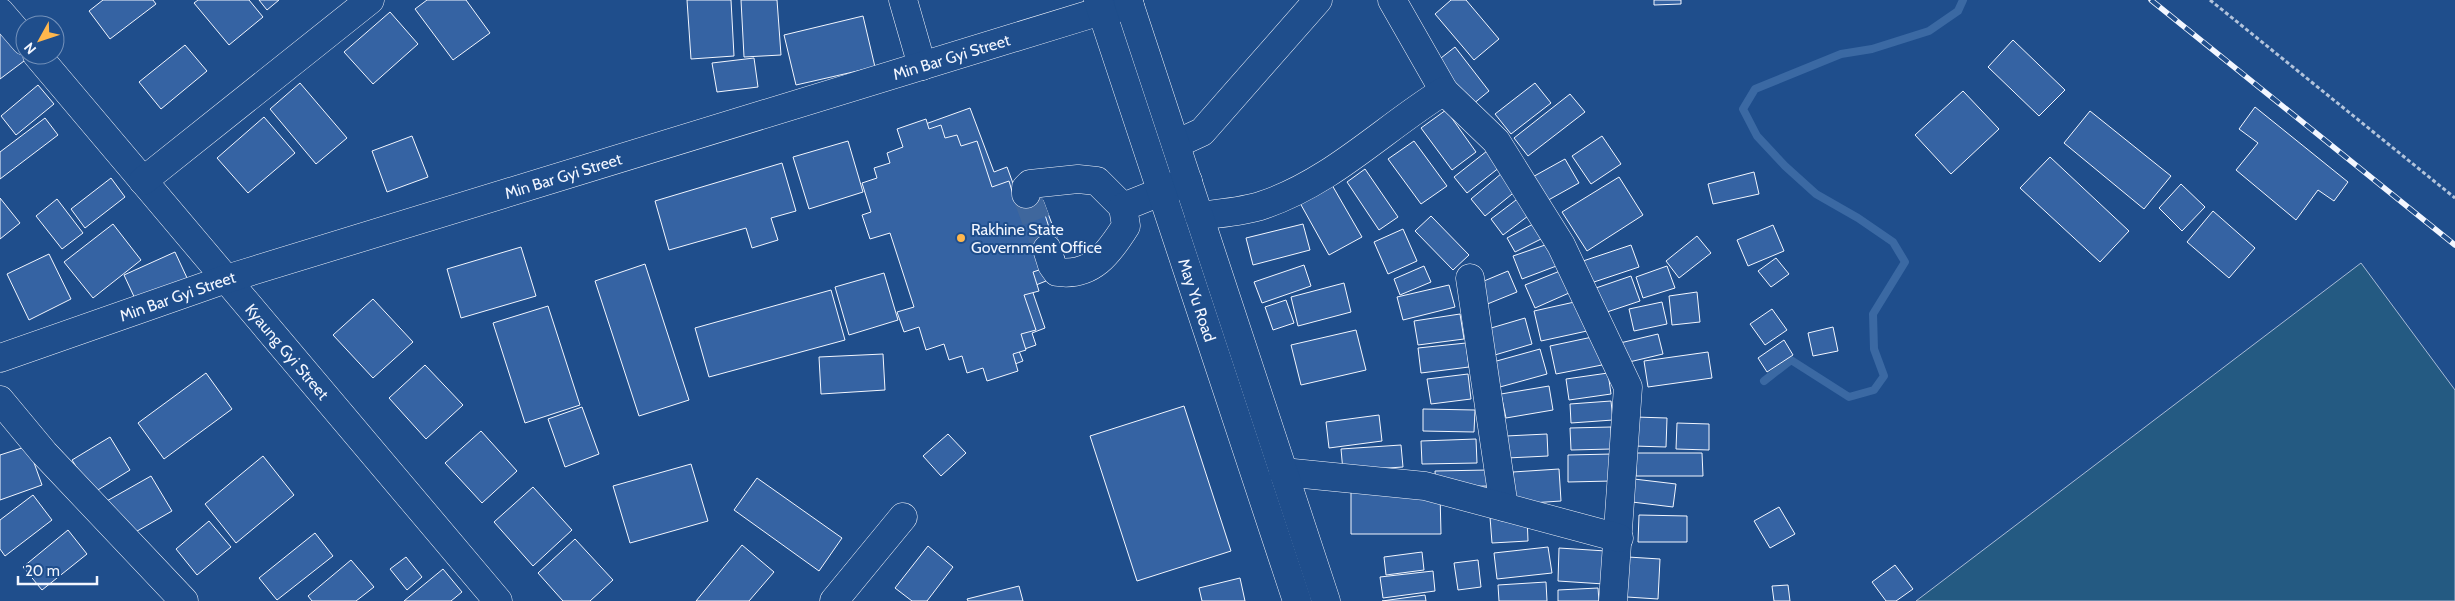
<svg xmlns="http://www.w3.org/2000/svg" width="2455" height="601" font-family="Cabin,sans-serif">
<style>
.green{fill:#245a82;stroke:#a8bbd7}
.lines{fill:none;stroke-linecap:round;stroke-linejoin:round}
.stream{stroke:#3b69a3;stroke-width:8}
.building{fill:#3563a3;stroke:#f2f6ff}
.minor-tunnel{stroke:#3f679d;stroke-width:28;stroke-dasharray:28 14;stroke-linecap:butt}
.minor-casing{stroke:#f2f6ff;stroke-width:29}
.major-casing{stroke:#f2f6ff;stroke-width:29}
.path{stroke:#b3c4dc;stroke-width:3;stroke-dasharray:4 2.5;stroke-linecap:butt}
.minor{stroke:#1f4e8c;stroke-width:28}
.major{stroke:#1f4e8c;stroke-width:28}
.rail-casing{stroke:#f2f6ff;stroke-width:5.5}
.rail{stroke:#1f4e8c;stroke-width:4;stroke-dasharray:11;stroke-linecap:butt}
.poi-dot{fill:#ffb74d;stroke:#1f4e8c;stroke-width:2}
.labels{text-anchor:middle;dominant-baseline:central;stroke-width:4;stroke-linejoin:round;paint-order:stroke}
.street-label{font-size:16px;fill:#f2f6ff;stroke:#1f4e8c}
.poi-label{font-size:16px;fill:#f2f6ff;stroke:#1f4e8c;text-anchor:start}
</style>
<rect width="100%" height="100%" fill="#1f4e8c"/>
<polygon class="green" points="2361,263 2455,390 2455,601 1916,601"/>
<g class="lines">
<polyline class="stream" points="1764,381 1791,360 1849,397 1874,390 1884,376 1874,349 1873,314 1905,262 1893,242 1858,218 1816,194 1785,166 1757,136 1743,109 1755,89 1841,54 1872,49 1929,31 1958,11 1963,0"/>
</g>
<g class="building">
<polygon points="103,0 153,0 156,4 110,39 89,11"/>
<polygon points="198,0 249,0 263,17 229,45 194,3"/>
<polygon points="259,0 279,0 267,10"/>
<polygon points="427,0 466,0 490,33 453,60 415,9"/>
<polygon points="687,0 731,0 734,56 691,59"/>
<polygon points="741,0 777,0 781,55 744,57"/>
<polygon points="1451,0 1466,0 1499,39 1474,60 1435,14"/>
<polygon points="1654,0 1681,0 1681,4 1654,5"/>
<polygon points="390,12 418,44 373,84 344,52"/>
<polygon points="863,16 875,67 796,85 784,35"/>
<polygon points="0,24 28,58 0,79"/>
<polygon points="2013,40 2065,90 2039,116 1988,67"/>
<polygon points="185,45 207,71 161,109 139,82"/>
<polygon points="1455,47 1489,91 1467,109 1432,65"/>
<polygon points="754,58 758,87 717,92 712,63"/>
<polygon points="300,83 347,138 316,164 270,109"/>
<polygon points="1535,83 1551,103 1511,134 1495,114"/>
<polygon points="38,85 54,104 16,135 1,116"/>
<polygon points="1963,91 1999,129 1951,174 1915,135"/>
<polygon points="1570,94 1585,112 1528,156 1514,138"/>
<polygon points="2255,107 2348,182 2334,201 2318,190 2296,220 2236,170 2258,143 2239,129"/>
<polygon points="970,108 994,172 1007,167 1022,208 1043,200 1065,259 1042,267 1046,281 1031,287 1045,328 1032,333 1036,345 1019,351 1023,361 988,374 966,311 985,304 946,196 930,202 906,131"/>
<polygon points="1446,110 1476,152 1452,170 1421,128"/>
<polygon points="2090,111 2171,176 2144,209 2064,143"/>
<polygon points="264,117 295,153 248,193 217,158"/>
<polygon points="45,118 58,135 0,179 0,152"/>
<polygon points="926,119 929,129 941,125 945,138 957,135 961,146 977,141 992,187 1009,181 1014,198 1037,190 1055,246 1045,268 1033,272 1039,291 1024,295 1036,330 1021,334 1026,350 1013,354 1018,371 987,381 983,368 967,373 962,356 949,360 944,344 926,350 919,327 904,332 897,312 914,307 890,233 870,239 862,215 871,212 862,183 877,178 874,168 890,163 887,153 903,147 897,129"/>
<polygon points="412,136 428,177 387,192 372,151"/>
<polygon points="1602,136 1621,164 1591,184 1572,156"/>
<polygon points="848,141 863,192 809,209 793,157"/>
<polygon points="1414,141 1447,186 1421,204 1388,159"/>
<polygon points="1487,151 1500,167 1467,193 1454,177"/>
<polygon points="2050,157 2129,231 2100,262 2020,188"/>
<polygon points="1565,159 1579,183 1543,203 1529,179"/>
<polygon points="782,163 796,211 771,218 778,240 752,248 746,228 669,250 655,201"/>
<polygon points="1365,169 1398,217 1379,230 1347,182"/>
<polygon points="1754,172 1759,194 1713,204 1708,184"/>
<polygon points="1502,173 1517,190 1485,216 1471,199"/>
<polygon points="1619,177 1643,215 1587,251 1562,212"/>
<polygon points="111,178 125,197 85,228 71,209"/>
<polygon points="2181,184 2205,207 2182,231 2159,208"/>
<polygon points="1332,185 1362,237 1329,255 1300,203"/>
<polygon points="1520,197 1532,213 1503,235 1491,219"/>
<polygon points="0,198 20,223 0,239"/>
<polygon points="57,199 83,233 62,249 36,216"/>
<polygon points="2213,211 2255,248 2229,278 2187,242"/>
<polygon points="1431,216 1469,255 1453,270 1415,231"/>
<polygon points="1535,223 1543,238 1515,252 1507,238"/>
<polygon points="113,224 141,260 93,298 64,262"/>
<polygon points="1303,224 1310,250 1253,265 1246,238"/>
<polygon points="1773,225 1784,251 1748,266 1737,240"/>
<polygon points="1403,229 1417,261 1388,274 1374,242"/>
<polygon points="1697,236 1711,253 1679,278 1666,261"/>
<polygon points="1551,243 1559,265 1522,279 1513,256"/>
<polygon points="1631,245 1639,267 1591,283 1583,261"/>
<polygon points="521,247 536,296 461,318 447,269"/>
<polygon points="175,252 188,280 137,303 124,275"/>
<polygon points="49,254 71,299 29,320 7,274"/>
<polygon points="1776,258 1789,274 1771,287 1758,271"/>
<polygon points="645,264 689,400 639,416 595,281"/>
<polygon points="1304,265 1311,286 1262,303 1254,282"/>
<polygon points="1424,266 1431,282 1400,295 1394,279"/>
<polygon points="1667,266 1675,288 1643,298 1636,277"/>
<polygon points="1508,271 1517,292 1480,307 1472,286"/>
<polygon points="1560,271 1569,293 1535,308 1525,285"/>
<polygon points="884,273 898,320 849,335 835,287"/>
<polygon points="1631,276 1640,301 1601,314 1593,289"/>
<polygon points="1344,283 1351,312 1298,326 1291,297"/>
<polygon points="1449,285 1455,307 1403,320 1397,297"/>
<polygon points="831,290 845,340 709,377 695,328"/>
<polygon points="1697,292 1700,322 1672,325 1669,296"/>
<polygon points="373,299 413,342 373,378 333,335"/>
<polygon points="1286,300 1294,323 1273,330 1265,307"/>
<polygon points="1579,301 1587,331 1541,341 1534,311"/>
<polygon points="1662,302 1667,324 1634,331 1629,309"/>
<polygon points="548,306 580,405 525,423 493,323"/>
<polygon points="1772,309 1787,330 1765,345 1750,324"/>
<polygon points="1460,314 1464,339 1418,345 1414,321"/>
<polygon points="1525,318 1532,344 1488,357 1481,331"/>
<polygon points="1833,327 1838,351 1813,356 1808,333"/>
<polygon points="1356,330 1366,370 1301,385 1291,345"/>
<polygon points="1658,334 1663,354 1625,363 1620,343"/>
<polygon points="1597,336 1602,365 1556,374 1550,346"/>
<polygon points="1784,340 1793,355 1767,372 1758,358"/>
<polygon points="1466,343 1469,367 1421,373 1418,348"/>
<polygon points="1540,349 1547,374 1500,387 1493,362"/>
<polygon points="1708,352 1712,378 1648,387 1644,361"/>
<polygon points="883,354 885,390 821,394 819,357"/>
<polygon points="425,365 463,405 426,439 389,398"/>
<polygon points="206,373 232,409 164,459 138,423"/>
<polygon points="1608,373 1611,394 1569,400 1566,379"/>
<polygon points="1468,374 1471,399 1431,404 1427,379"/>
<polygon points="1549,386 1553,410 1506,418 1501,394"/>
<polygon points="1611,401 1613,420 1571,423 1570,404"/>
<polygon points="1184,406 1231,551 1137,581 1090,436"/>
<polygon points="582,407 599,454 565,467 548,419"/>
<polygon points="1423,409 1475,410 1474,432 1423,431"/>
<polygon points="1379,415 1382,441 1329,448 1326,422"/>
<polygon points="1635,417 1667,418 1666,447 1634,446"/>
<polygon points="1677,423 1709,424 1709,450 1676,449"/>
<polygon points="1611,427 1612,449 1571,450 1570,428"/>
<polygon points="481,431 517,471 482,503 445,463"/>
<polygon points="948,434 966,453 941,476 923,456"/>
<polygon points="1547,434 1548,456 1507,458 1506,436"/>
<polygon points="110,437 130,470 93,493 72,460"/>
<polygon points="1476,439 1477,463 1422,464 1421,441"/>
<polygon points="1401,445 1403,467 1343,471 1341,449"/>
<polygon points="28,446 42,485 0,500 0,455"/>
<polygon points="1636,453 1702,453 1703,476 1636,476"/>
<polygon points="1612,454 1612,481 1568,482 1568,455"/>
<polygon points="263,456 294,495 236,543 205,504"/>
<polygon points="691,464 708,521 630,543 613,486"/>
<polygon points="1559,469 1561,501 1516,504 1513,472"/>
<polygon points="1488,470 1489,486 1436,487 1435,471"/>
<polygon points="151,476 172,511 125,538 105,502"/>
<polygon points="757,478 842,538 819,571 734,510"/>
<polygon points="1634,479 1676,484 1673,507 1632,502"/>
<polygon points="533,487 572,530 533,566 494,522"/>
<polygon points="1351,492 1440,493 1441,534 1351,534"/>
<polygon points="33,495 52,520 5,556 0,549 0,520"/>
<polygon points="1779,507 1795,534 1770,548 1754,521"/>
<polygon points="1527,515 1528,541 1492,543 1490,517"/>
<polygon points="1639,515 1687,516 1687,542 1638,542"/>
<polygon points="209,521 231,547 197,575 176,549"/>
<polygon points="68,530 87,554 42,590 23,567"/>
<polygon points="315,533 333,556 277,600 259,578"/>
<polygon points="575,539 613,580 590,601 563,601 538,573"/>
<polygon points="742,545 774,572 749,601 696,601"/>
<polygon points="928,546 953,567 927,601 912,601 895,588"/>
<polygon points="1548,547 1552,573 1497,579 1494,553"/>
<polygon points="1559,548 1606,551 1604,584 1558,581"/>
<polygon points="1422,552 1424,570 1386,575 1384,557"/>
<polygon points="406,557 422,577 407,590 390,569"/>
<polygon points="1628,557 1660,559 1658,599 1627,597"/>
<polygon points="351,560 374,587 356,601 312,601 308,596"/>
<polygon points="1478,560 1481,587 1458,590 1454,563"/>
<polygon points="1895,565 1913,589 1896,601 1886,601 1872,582"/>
<polygon points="443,569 462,592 451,601 404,601"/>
<polygon points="1433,571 1435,591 1383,598 1380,577"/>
<polygon points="1240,578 1245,601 1202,601 1199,588"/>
<polygon points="1546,582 1547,601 1499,601 1498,585"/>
<polygon points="1788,585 1790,601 1774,601 1772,586"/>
<polygon points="1019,586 1023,601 968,601 967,599"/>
<polygon points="1598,588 1599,601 1558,601 1558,590"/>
<polygon points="1425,595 1426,601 1382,601"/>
</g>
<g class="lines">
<polyline class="minor-tunnel" points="1026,194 1047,249"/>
<defs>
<g id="minor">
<polyline points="903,0 922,66"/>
<polyline points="1392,0 1444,91"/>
<polyline points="0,12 25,41"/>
<path id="s1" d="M37,55L498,601"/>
<polyline points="1176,144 1202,132 1318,0"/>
<polyline points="143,181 370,0"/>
<polyline points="1026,194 1026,188 1030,184 1078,179 1097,181 1123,207"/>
<path d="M1199,216C1220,213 1243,212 1263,205C1332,182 1384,128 1444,91L1496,141L1561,245L1628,387L1613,601"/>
<path d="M1047,249L1052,265L1057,272C1092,277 1109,253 1126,226L1123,207L1188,181"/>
<polyline points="1470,278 1504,507"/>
<path id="s2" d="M0,358L226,279L1101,11L1130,6"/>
<polyline points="0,400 44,453 184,601"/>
<polyline points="1283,472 1425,486 1619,538"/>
<polyline points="834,601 903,517"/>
</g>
<g id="major">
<path id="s3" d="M1098,0L1297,601"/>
<polyline points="1128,0 1326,601"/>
</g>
</defs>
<use href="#minor" class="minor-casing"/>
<use href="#major" class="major-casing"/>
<polyline class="path" points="2210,0 2455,198"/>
<use href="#minor" class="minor"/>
<use href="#major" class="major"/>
<defs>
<polyline id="rail" points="2151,0 2455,245"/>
</defs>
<use href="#rail" class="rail-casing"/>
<use href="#rail" class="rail"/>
</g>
<circle class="poi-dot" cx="961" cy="238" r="5"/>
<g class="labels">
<g class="street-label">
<text stroke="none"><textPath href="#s2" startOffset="998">Min Bar Gyi Street</textPath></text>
<text stroke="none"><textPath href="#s2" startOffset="592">Min Bar Gyi Street</textPath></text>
<text stroke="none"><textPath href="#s2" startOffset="188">Min Bar Gyi Street</textPath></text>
<text stroke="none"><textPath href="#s3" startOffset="316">May Yu Road</textPath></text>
<text stroke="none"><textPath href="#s1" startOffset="388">Kyaung Gyi Street</textPath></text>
</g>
<g class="poi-label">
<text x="971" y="229">Rakhine State<tspan x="971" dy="18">Government Office</tspan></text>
</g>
</g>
<g transform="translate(40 40) rotate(230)"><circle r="24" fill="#1f4e8c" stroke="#7391ba"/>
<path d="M0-4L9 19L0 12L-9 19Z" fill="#ffb74d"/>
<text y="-8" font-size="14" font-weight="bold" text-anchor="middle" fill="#f2f6ff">N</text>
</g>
<path d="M18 576v8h79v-8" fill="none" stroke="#f2f6ff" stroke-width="2.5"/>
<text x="25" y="576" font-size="15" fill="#f2f6ff" stroke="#1f4e8c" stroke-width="4" paint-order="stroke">20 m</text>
</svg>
